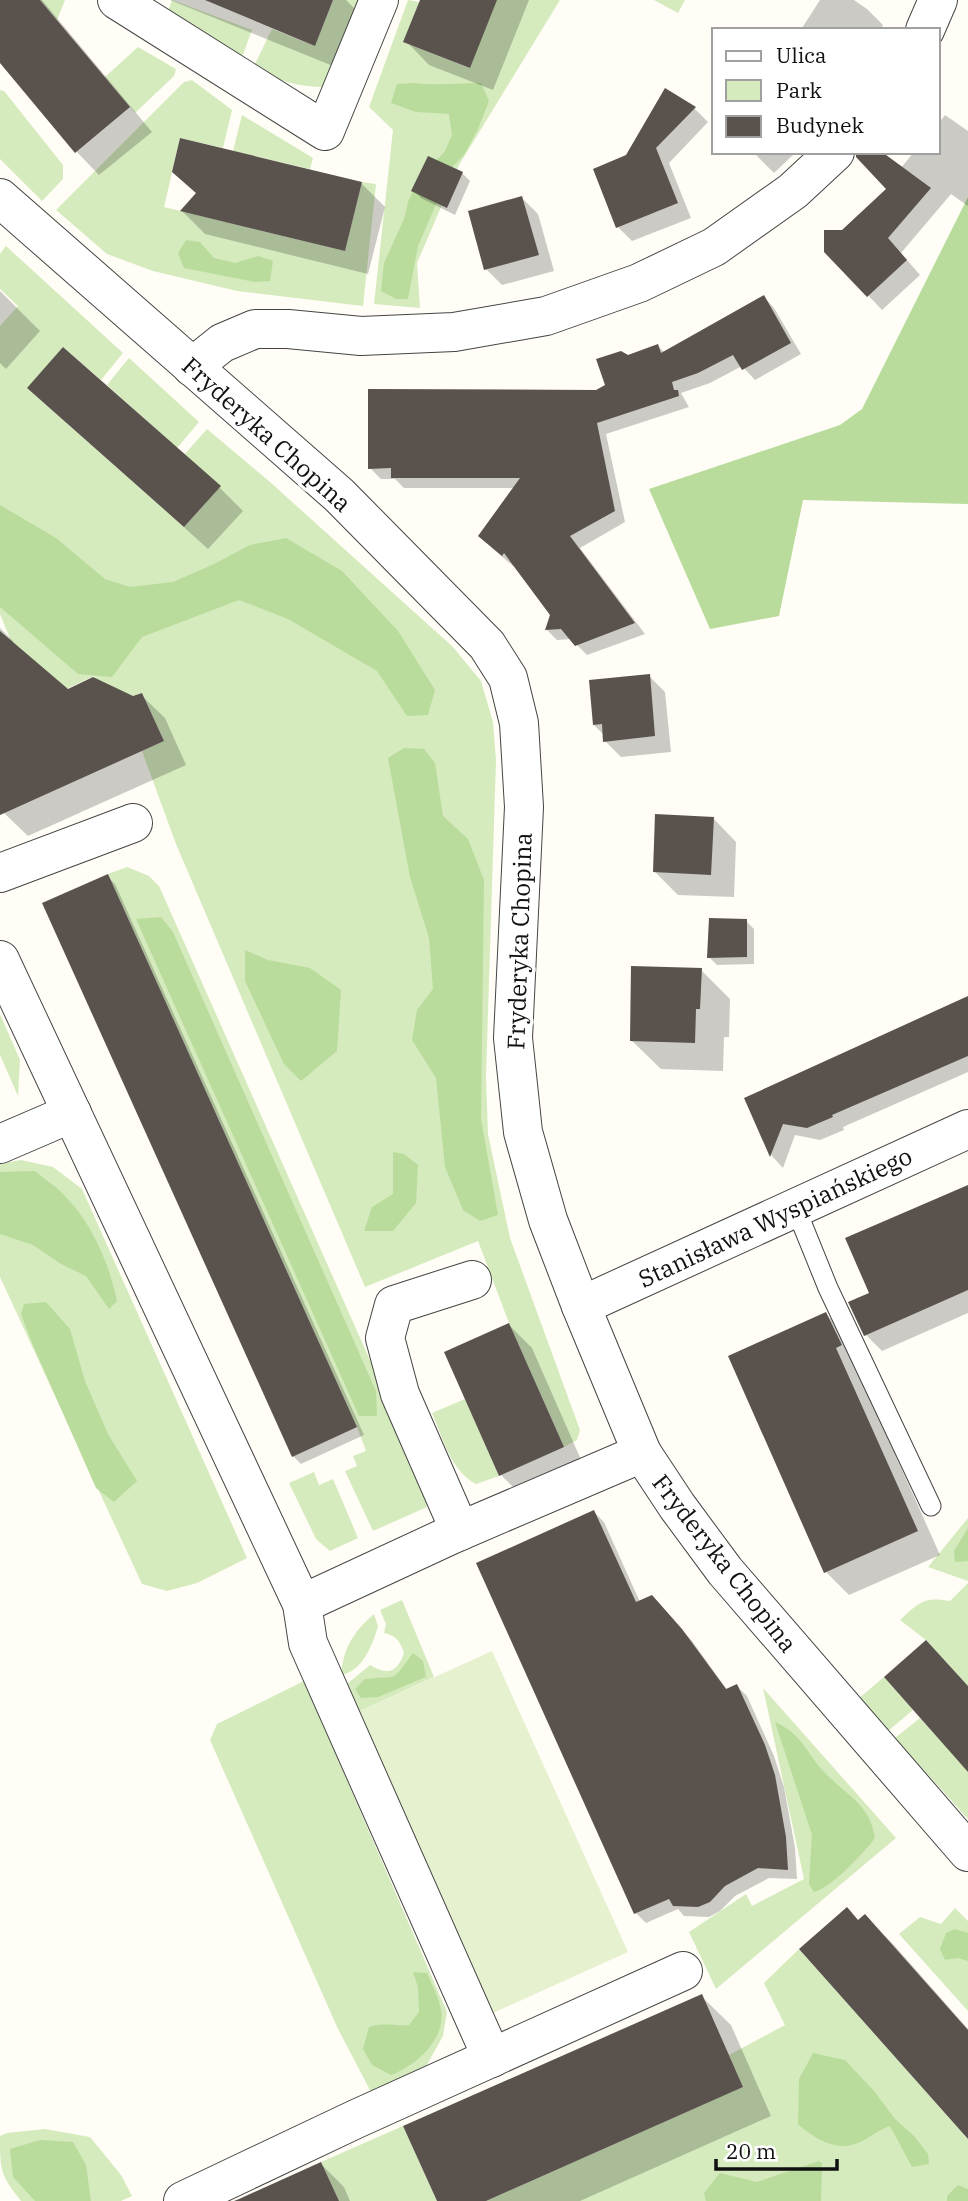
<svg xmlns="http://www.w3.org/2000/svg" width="968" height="2201" font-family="'IBM Plex Serif',serif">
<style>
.green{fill:#d5ebbd}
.forest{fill:#b9dc9c}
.pitch{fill:#e6f2cf}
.shadow{fill:#0003}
.building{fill:#5a524d}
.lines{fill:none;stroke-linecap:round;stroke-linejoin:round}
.service-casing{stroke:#444;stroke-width:21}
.minor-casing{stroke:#444;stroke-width:40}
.service{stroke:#fff;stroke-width:19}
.minor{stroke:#fff;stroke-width:38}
.labels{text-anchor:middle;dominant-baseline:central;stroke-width:7;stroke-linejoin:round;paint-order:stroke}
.street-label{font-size:24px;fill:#111;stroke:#fff}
</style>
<rect width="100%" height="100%" fill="#fffdf5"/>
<g class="green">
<polygon points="40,0 65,0 57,20"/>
<polygon points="172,0 252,30 241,60 167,14"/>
<path d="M333,0H372L324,87C297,87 277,80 253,68L272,29L315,46Z"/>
<polygon points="408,0 419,2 404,42 469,68 497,0 560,0 459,165 417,263 420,308 374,304 393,130 369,107"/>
<polygon points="654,0 685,0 678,13"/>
<polygon points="138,47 176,69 174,76 135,113 105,77"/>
<polygon points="192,80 232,110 223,148 180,138 164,207 345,251 362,182 376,184 363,306 237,291 153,271 107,254 56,210 184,82"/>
<polygon points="0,90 4,91 63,165 63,179 42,201 0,159"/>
<polygon points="242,115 313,158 310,169 233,151"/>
<polygon points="6,246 123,353 101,380 63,347 28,389 184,527 220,487 184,455 207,429 270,482 453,647 481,681 493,722 496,760 486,1076 488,1134 510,1238 580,1430 577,1440 564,1447 509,1323 478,1241 365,1287 176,844 142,751 164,741 142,693 133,696 98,684 94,676 62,691 11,641 0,614 0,326 18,306 0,289 0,254"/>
<polygon points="129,358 199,422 177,448 107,385"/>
<polygon points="127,867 149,876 159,886 422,1477 427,1507 373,1531 345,1471 357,1466 353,1456 366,1451 357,1427 108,874"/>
<polygon points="0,1014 20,1060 18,1096 0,1055"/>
<polygon points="21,1160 53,1167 82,1189 247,1558 197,1583 167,1591 142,1584 0,1277 0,1164"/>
<path d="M465,1399L499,1476L476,1484C450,1470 443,1438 432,1413Z"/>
<polygon points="314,1472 319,1485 333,1479 358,1538 330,1551 316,1539 289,1483"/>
<polygon points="968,1518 968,1581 928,1567"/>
<path d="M968,1583V1686L926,1640L900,1620C918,1603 924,1596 950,1601Z"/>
<path d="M402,1600L434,1677L358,1712L351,1697L347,1684L370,1665C389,1676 397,1672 404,1653C400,1641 397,1636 384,1633L386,1624L380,1610Z"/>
<path d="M374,1614L378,1626C373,1644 363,1671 341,1675C343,1648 354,1631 374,1614Z"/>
<polygon points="884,1677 913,1710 888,1731 858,1699"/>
<polygon points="304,1681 447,2012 443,2036 424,2070 371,2092 338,2029 210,1740 217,1724"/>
<polygon points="763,1688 896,1838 716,1989 689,1932 746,1894 752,1906 804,1879"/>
<polygon points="920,1718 968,1771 968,1819 895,1738"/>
<polygon points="955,1908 968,1921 968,2011 899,1934 920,1917 941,1924"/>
<polygon points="799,1949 968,2139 968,2201 486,2201 743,2087 729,2055 785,2025 764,1983"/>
<polygon points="403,2126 437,2201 339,2201 321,2162"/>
<path d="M45,2129L90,2137L121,2175L132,2196L121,2201H21C0,2175 0,2169 0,2136L7,2133Z"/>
</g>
<g class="forest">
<path d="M415,83C437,86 458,83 481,83L489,101L478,129L464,155L452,167L418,246L408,299H396L381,291L384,263L404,219L408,202L418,180L445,151L452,135L449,114L416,112L391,103L397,84Z"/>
<polygon points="968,197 968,504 803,500 779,616 710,629 649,489 840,425 862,409"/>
<polygon points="186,240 200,242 214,258 235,263 258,256 273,261 270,281 255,282 184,268 178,253"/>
<polygon points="0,505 56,538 105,579 130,587 173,582 214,564 250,545 286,538 342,571 398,631 435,690 428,715 407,716 377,671 288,619 239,600 142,637 112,677 78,674 0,607"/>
<polygon points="404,748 424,749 435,763 443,816 468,839 484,880 481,1119 498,1215 480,1221 463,1210 445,1167 436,1078 412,1040 417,1010 433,989 429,938 410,877 388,758"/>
<polygon points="161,917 173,932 376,1391 377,1416 359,1416 136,919"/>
<polygon points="245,950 268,960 310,968 341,990 337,1051 301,1081 284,1064 245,981"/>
<polygon points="393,1152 404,1154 418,1165 416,1203 393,1231 364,1231 372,1207 393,1194"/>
<path d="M35,1171C44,1179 56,1186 64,1195C92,1223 109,1263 117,1301L109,1309L86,1276L61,1264L33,1245L0,1234V1172Z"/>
<polygon points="46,1302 70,1329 85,1381 108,1434 137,1481 114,1502 96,1488 32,1343 21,1314 24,1304"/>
<polygon points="968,1528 968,1561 955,1562 954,1551"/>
<path d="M413,1653L423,1661L426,1677L378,1697L361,1698L355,1689L365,1679C400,1675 390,1684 413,1653Z"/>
<path d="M775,1722C804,1735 806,1754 827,1775C849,1797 870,1805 875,1838C863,1854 832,1887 814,1892L809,1884L812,1835Z"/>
<polygon points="955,1929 968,1933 968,1961 958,1958 945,1960 940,1949 946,1933"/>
<path d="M413,1972L427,1973C432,1985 439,1997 441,2010C446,2039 416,2066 391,2075L372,2065L363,2049L369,2027C383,2022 394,2026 409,2025L419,2012L418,1987Z"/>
<path d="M813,2053L845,2060L874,2091L895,2119L914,2136L928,2154L929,2164L912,2167L890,2126C878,2130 871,2137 860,2142C837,2153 815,2139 798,2124L799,2079Z"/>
<polygon points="40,2140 73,2142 86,2165 91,2201 35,2201 13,2177 10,2149"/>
<polygon points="819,2161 822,2163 821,2201 706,2201 704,2193 720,2173 757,2182"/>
<polygon points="958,2185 968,2189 968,2201 947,2201 947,2196"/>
</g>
<polygon class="pitch" points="492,1651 628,1952 493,2013 358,1712"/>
<g class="shadow">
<polygon points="0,0 42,0 152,132 99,175 76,151 0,60"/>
<polygon points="170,0 346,0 360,14 338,68"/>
<polygon points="422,0 529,0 493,90 429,65 406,41"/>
<polygon points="820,0 854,0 867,9 883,25 880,30 804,30 802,28"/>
<polygon points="694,108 708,122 669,163 691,218 632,241 618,227 627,157"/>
<polygon points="945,115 968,131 968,206 951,194 901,253 920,275 882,310 826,251 888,189 886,186 914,152 938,152 938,124"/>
<polygon points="753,152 826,152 830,157 794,154 774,173"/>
<polygon points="174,171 361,183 385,207 368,274 205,234 182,211 197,194"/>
<polygon points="462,173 470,181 455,215 421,198 413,190"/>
<polygon points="522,198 538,214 554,271 502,285 486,269"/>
<polygon points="0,291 40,331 6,369 0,363"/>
<polygon points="764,297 774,308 801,354 755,380 742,366 710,383 681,393 689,407 606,434 625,522 580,548 645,634 587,655 571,639 557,640 547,630 552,614 515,564 513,566 491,547 515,488 404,488 395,479 381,479 370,468 596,392 607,386 628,357 658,346 665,353"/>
<polygon points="30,388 220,488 243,511 208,549"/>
<polygon points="0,628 12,640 15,646 67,691 133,698 141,695 165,718 186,765 28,836 4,813 0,803"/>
<polygon points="649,676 665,692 671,752 621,757 605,741 604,735 594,725"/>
<polygon points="713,818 736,842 734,897 678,895 655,872"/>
<polygon points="107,876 115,884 364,1435 301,1464 293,1456 45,904"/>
<polygon points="746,921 754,929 754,964 717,965 709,957"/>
<polygon points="701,970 730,999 729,1037 724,1037 723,1071 661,1069 631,1040"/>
<polygon points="968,998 968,1072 843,1127 844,1130 820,1140 795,1135 783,1168 772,1156 747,1098"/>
<polygon points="968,1187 968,1313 882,1351 866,1335"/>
<polygon points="826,1314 849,1338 858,1371 940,1555 849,1595 826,1572"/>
<polygon points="509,1325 532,1348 586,1471 524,1498 501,1475"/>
<polygon points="594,1512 604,1522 640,1602 661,1607 692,1641 728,1691 737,1686 747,1696 774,1756 784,1787 795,1848 797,1879 769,1878 735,1896 720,1911 709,1917 684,1916 678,1909 646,1923 636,1913"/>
<polygon points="865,1916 894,1945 968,2029 968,2137 859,1921"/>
<polygon points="701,1996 731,2025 771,2116 580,2201 439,2201"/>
<polygon points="321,2164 344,2187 350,2201 238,2201"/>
</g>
<g class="building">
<polygon points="0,0 40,0 130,107 75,153 0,63"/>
<polygon points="205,0 333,0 315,46"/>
<polygon points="420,0 497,0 470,68 403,42"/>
<polygon points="665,88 696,107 656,148 678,203 616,228 593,169 626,155"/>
<polygon points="180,138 362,182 345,251 180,211 196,193 172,172"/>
<polygon points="856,152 882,152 931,188 888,238 907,260 867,297 824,252 824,230 842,230 886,189 856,157"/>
<polygon points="428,156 463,172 447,208 411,191"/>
<polygon points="522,196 539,255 484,270 468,211"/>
<polygon points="764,295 791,343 742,370 733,355 698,373 672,382 674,390 678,390 679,396 597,423 615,511 570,536 635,623 575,646 561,629 545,630 550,615 504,553 502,556 478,536 520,478 391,478 391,468 368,469 368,389 596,390 605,385 596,359 621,351 628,355 658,344 661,353"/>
<polygon points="63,347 221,486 184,527 27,388"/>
<polygon points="0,631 68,689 93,677 133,696 142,693 164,741 0,815"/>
<polygon points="650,674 655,736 603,742 602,724 593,725 589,680"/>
<polygon points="655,814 714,817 711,875 653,872"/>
<polygon points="108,874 357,1427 292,1457 42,903"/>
<polygon points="709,918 747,919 747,957 707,958"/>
<polygon points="631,966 702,968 700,1009 696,1009 695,1043 630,1041"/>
<polygon points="968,996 968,1056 832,1115 833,1117 807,1128 783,1124 770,1157 744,1098"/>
<polygon points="968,1185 968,1290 864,1336 848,1302 869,1293 845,1238"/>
<polygon points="826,1312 842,1345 836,1348 918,1531 824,1573 728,1356"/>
<polygon points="509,1323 564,1447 499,1476 444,1352"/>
<polygon points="594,1510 636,1602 652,1595 682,1629 726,1689 737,1684 765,1745 775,1775 786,1837 788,1870 758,1868 725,1886 710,1902 698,1907 673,1906 669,1899 634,1914 476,1563"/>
<polygon points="926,1640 968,1686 968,1772 884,1677"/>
<polygon points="847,1907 858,1920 865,1914 968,2030 968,2139 799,1949"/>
<polygon points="702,1994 743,2087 486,2201 437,2201 403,2126"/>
<polygon points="321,2162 339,2201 234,2201 239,2199"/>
</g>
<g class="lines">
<defs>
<polyline id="service" points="796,1209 828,1288 931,1506"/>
<g id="minor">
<polyline points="117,0 325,131 379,0"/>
<polyline points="925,30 938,0"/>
<polyline points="0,198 339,495 487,645 508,678 519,723 524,807 513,1038 523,1132 548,1220 581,1306 642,1453 677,1506 725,1571 968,1852"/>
<polyline points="192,367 222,343 255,329 288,329 361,336 454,332 546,316 639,283 714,247 793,191 835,152"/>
<polyline points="0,873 133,823"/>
<polyline points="0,960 302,1604 308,1643 492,2058"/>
<polyline points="0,1144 72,1113"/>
<polyline points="581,1306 968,1129"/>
<polyline points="460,1531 400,1394 385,1338 394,1305 472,1280"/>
<polyline points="302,1604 453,1534 642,1453"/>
<polyline points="183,2201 356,2119 683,1971"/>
</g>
</defs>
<use href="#service" class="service-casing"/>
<use href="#minor" class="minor-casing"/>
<use href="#service" class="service"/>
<use href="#minor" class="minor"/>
</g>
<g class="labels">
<g class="street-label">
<text transform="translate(267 434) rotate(42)">Fryderyka Chopina</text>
<text transform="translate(519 941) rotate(-88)">Fryderyka Chopina</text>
<text transform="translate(775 1217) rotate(-25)">Stanisława Wyspiańskiego</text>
<text transform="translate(725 1563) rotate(52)">Fryderyka Chopina</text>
</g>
</g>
<rect x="712" y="28" width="228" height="126" fill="#ffffff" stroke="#a0a0a0" stroke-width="2"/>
<rect x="726" y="51" width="35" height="10" fill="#ffffff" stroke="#a0a0a0" stroke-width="2"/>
<text x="776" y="63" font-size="21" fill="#111111">Ulica</text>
<rect x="726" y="80" width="35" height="21" fill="#d5ebbd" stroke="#a0a0a0" stroke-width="2"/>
<text x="776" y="98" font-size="21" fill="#111111">Park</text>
<rect x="726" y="116" width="35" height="21" fill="#5a524d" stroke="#a0a0a0" stroke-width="2"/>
<text x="776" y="133" font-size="21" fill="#111111">Budynek</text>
<path d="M716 2159v10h121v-10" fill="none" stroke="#111111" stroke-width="3.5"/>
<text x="726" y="2159" font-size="21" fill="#111111" stroke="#ffffff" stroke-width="5" paint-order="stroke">20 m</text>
</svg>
